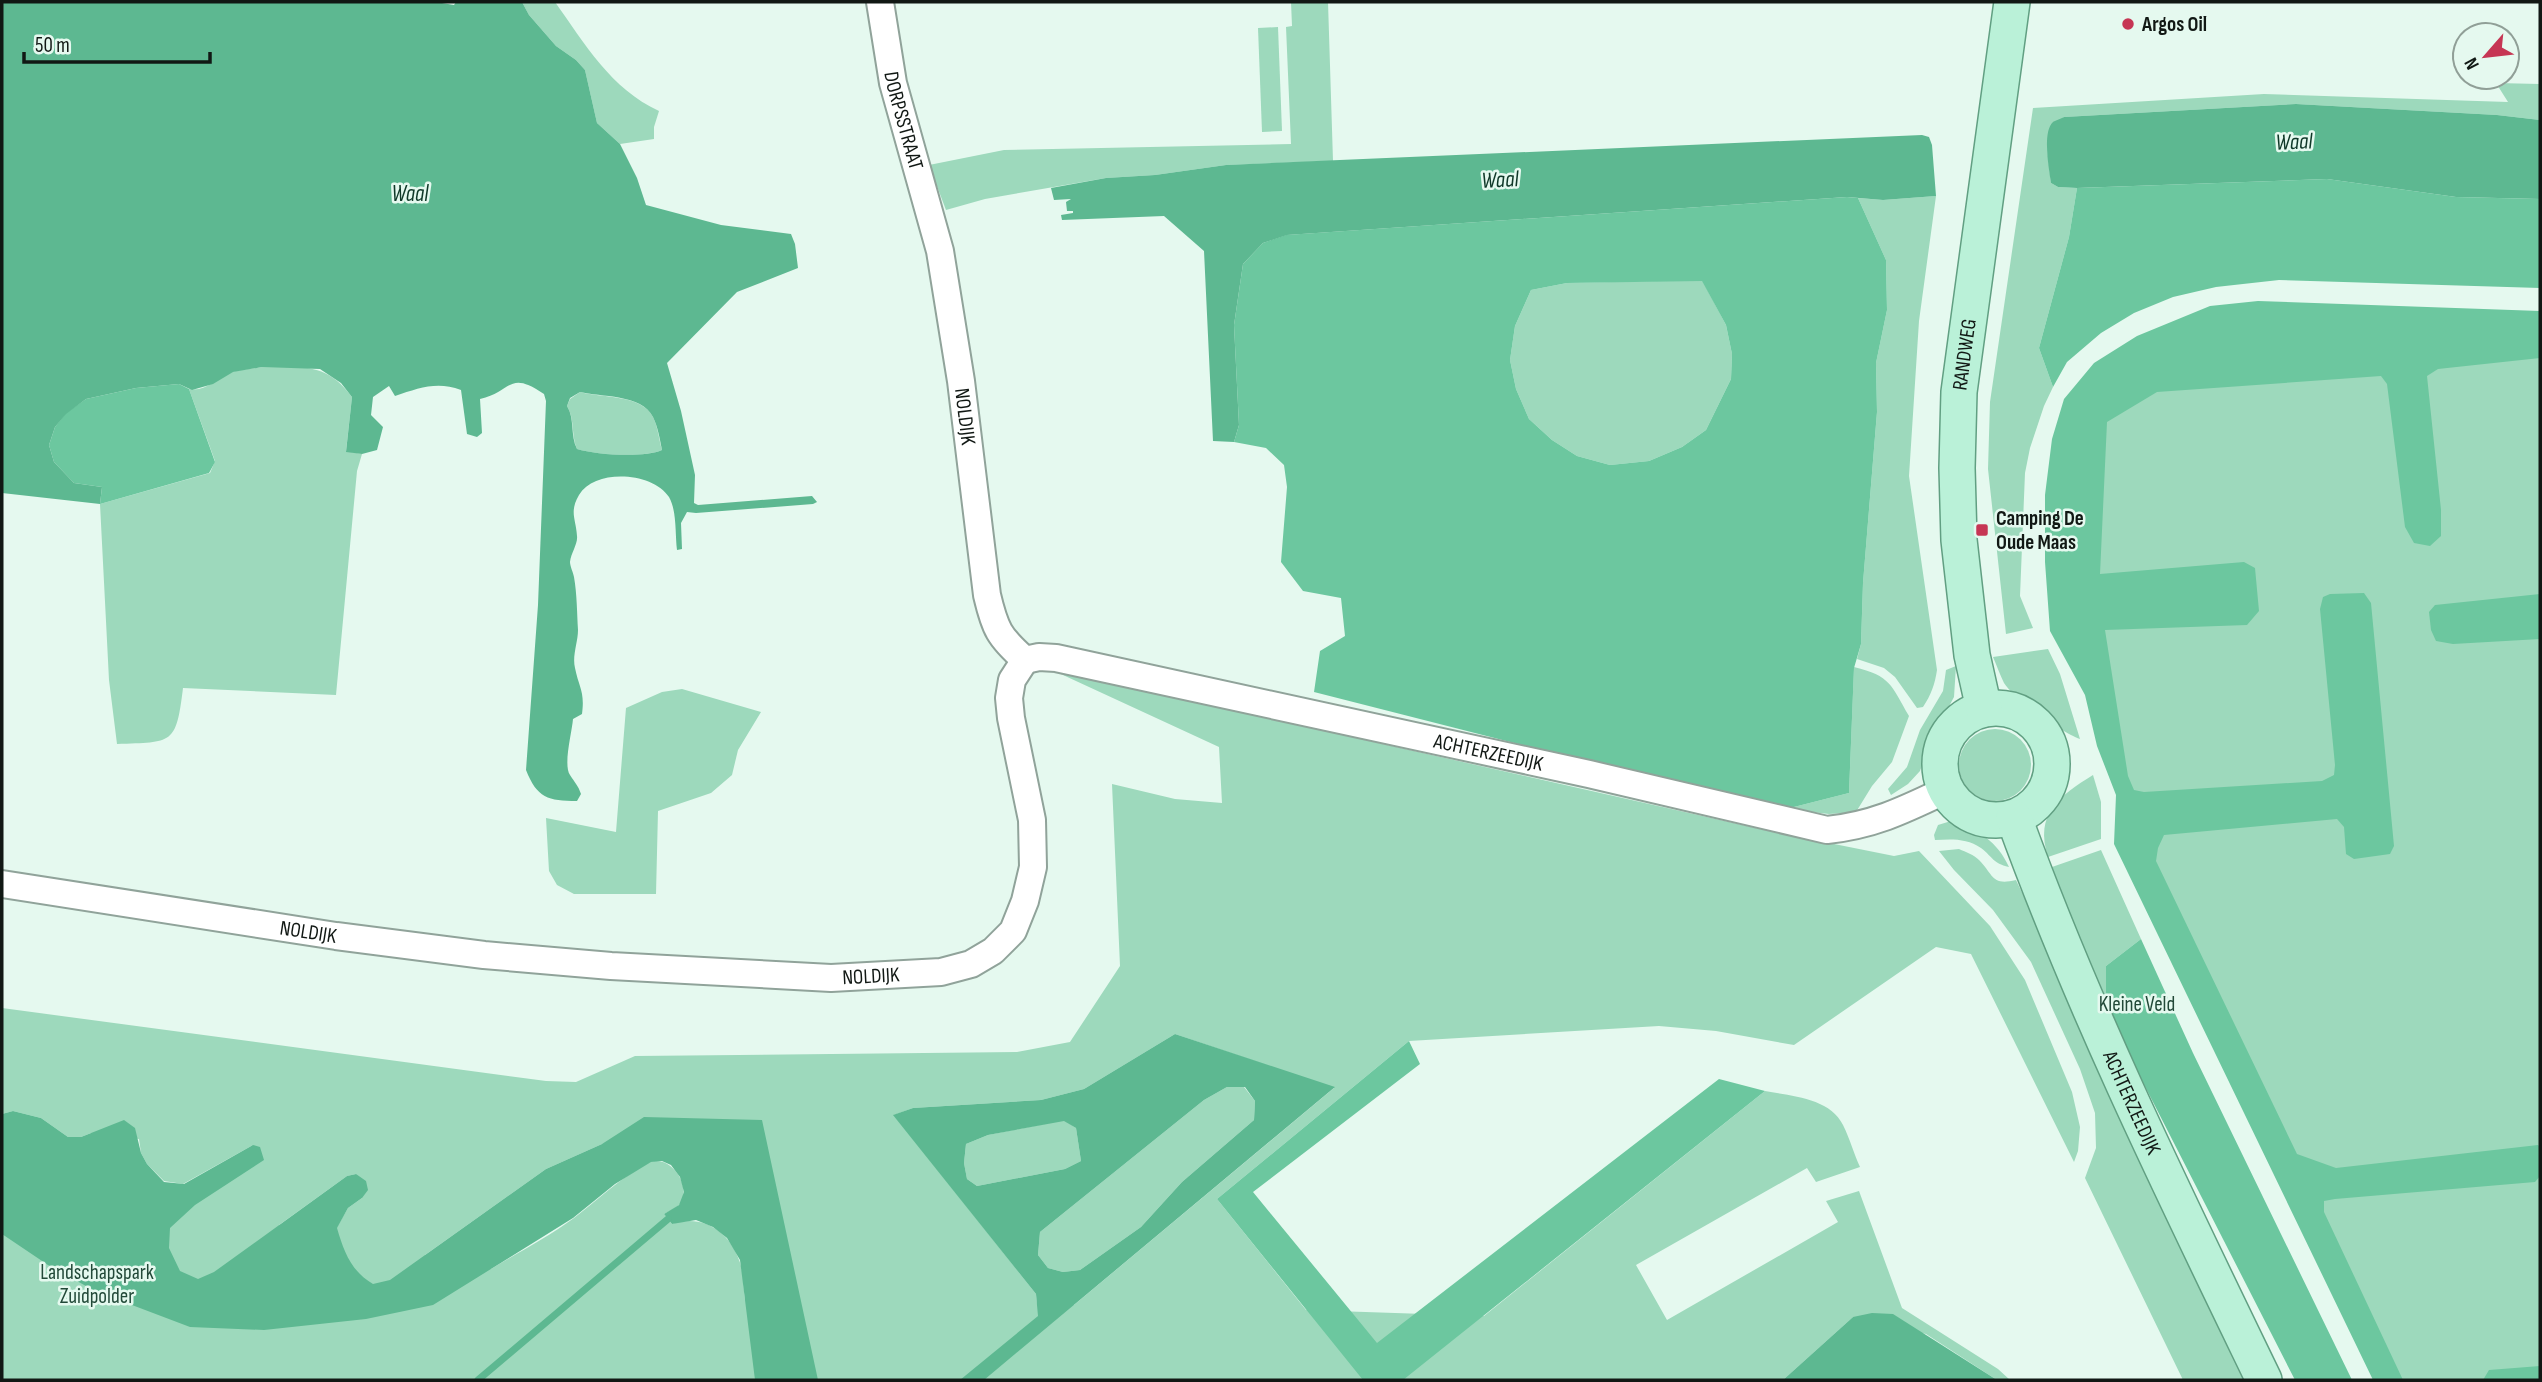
<svg xmlns="http://www.w3.org/2000/svg" width="2542" height="1382" font-family="'Sofia Sans Condensed',sans-serif">
<style>
.green{fill:#9dd9bc;fill-rule:evenodd}
.forest{fill:#6cc79f;fill-rule:evenodd}
.water{fill:#5db891;fill-rule:evenodd}
.lines{fill:none;stroke-linecap:round;stroke-linejoin:round}
.stream{stroke:#5db891;stroke-width:7}
.minor-casing{stroke:#90a39a;stroke-width:30}
.major-casing{stroke:#619f82;stroke-width:38}
.minor{stroke:#fff;stroke-width:26}
.major{stroke:#baf1d8;stroke-width:35}
.poi-dot{fill:#c63654;stroke:#e5f9ef;stroke-width:2.5}
.labels{text-anchor:middle;dominant-baseline:central;stroke-width:5;stroke-linejoin:round;paint-order:stroke}
.poi-label{font-size:21px;font-weight:bold;fill:#111814;stroke:#e5f9ef;text-anchor:start}
.street-label{font-size:21px;fill:#111814;stroke:#e5f9ef}
.park-label{font-size:21px;fill:#224938;stroke:#e5f9ef}
.water-label{font-size:23px;font-style:italic;fill:#0f3828;stroke:#e5f9ef}
</style>
<rect width="100%" height="100%" fill="#e5f9ef"/>
<g class="green">
<path d="M522,2H555C585,44 611,89 659,111L654,127V139L620,144L597,123L585,70L576,60L556,46L529,15Z"/>
<polygon points="1291,2 1328,2 1333,161 1226,165 1155,175 1106,178 985,199 946,210 929,165 1004,150 1291,144 1286,27 1292,26"/>
<polygon points="1278,27 1282,131 1262,132 1258,28"/>
<polygon points="2496,83 2540,84 2540,120 2497,115 2296,104 2064,117 2047,148 2051,183 2058,187 2077,188 2069,237 2039,348 2053,387 2044,406 2030,448 2025,473 2020,596 2033,628 2006,634 1988,469 1990,402 2033,108 2264,94 2508,102"/>
<path d="M1936,196L1919,321L1909,476L1937,670C1935,684 1931,695 1923,707L1917,708L1895,677L1884,668L1857,659L1861,644L1863,583L1877,412L1876,363L1887,310L1886,260L1858,198L1883,200Z"/>
<polygon points="1702,280 1726,325 1732,354 1731,379 1706,430 1682,447 1649,461 1610,465 1577,456 1552,440 1529,419 1516,389 1510,360 1515,326 1531,290 1567,283"/>
<polygon points="2540,332 2540,1380 2385,1380 2106,752 2084,428 2125,357"/>
<path d="M262,367C302,368 325,361 352,397L346,451L362,454L357,471L336,695L183,688C176,745 173,742 117,744L109,680L100,504L210,473L215,461L189,389C206,392 217,378 232,372C241,369 253,369 262,367Z"/>
<path d="M580,392C600,398 642,394 653,417C658,427 659,440 662,450C644,458 596,455 577,449C571,435 575,419 567,406L570,399Z"/>
<path d="M2048,649L2060,674L2080,739C2062,733 2014,699 2004,683C2000,675 1997,666 1993,657Z"/>
<polygon points="1956,666 1954,697 1931,740 1920,771 1908,784 1891,795 1888,789 1907,767 1920,730 1943,691 1946,670"/>
<path d="M1854,667C1891,676 1891,685 1909,716L1892,762L1872,786L1856,812L1829,814L1786,809L1849,793Z"/>
<path d="M1050,669L1760,829L1894,856L1919,851L1990,926L2025,980L2072,1092L2080,1127L2078,1151L2074,1162L1971,954L1936,947L1794,1045L1716,1031L1659,1026L1409,1041L1217,1199L1306,1310L1484,1316L1765,1091C1791,1096 1830,1098 1843,1125C1850,1139 1854,1154 1860,1167L1816,1182L1807,1168L1636,1265L1667,1320L1838,1222L1826,1201L1859,1191L1902,1308L1998,1369L2010,1380H1997L1926,1334L1853,1317L1783,1380H2V1167L192,1207L253,1145L183,1184L164,1181L147,1164L141,1153L139,1139L91,1133L81,1137H68L41,1118L13,1111L2,1114V1008L546,1081L576,1082L635,1056L1017,1052L1070,1042L1120,966L1112,784L1175,799L1222,803L1219,747ZM1175,1034L1334,1088L1074,1305L1037,1304L1036,1294L894,1115L913,1108L1041,1100L1084,1089ZM762,1120L745,1300C743,1287 744,1272 739,1260C729,1231 702,1214 672,1224L664,1214C668,1212 674,1209 678,1206C695,1190 671,1152 648,1163C620,1178 599,1199 574,1218C548,1237 519,1252 491,1269L425,1255L546,1169L602,1144ZM356,1174L362,1198L348,1208L337,1227L279,1225L347,1176Z"/>
<polygon points="682,689 761,712 738,750 732,775 711,793 658,811 656,894 574,894 557,885 549,871 546,818 616,832 626,708 662,692"/>
<circle cx="1995" cy="765" r="36"/>
<path d="M2093,775L2101,802V839L2048,857C2034,814 2059,796 2093,775Z"/>
<path d="M1951,821C1977,828 1998,842 2009,867C1992,863 1994,858 1981,848C1967,838 1951,839 1935,840L1934,835L1938,825Z"/>
<path d="M1959,849C1966,852 1974,855 1979,860C1994,875 1991,886 2016,880L2254,1380H2183L2085,1178L2096,1148L2095,1113L2080,1069L2031,962L1993,910L1954,870L1939,851Z"/>
<polygon points="2101,850 2141,939 2106,966 2106,1010 2052,867"/>
<polygon points="1227,1087 1244,1087 1255,1101 1254,1120 1182,1182 1141,1227 1080,1270 1063,1272 1048,1268 1038,1255 1040,1232 1204,1100"/>
<polygon points="1064,1120 1076,1128 1081,1161 1065,1169 977,1186 967,1179 964,1163 966,1144 988,1135"/>
</g>
<g class="forest">
<polygon points="2327,179 2456,197 2540,199 2540,288 2279,280 2216,287 2173,297 2134,313 2101,333 2067,362 2053,387 2039,348 2069,237 2077,188"/>
<path d="M1847,197L1858,198L1886,260L1887,310L1876,363L1877,412L1863,583L1861,644L1854,668L1849,793L1786,809L1671,783L1314,692L1320,651L1345,636L1341,598L1303,591L1281,562L1287,487L1284,465L1266,448L1234,442L1239,425L1234,325L1243,264L1263,243L1286,235ZM1702,281L1726,325L1732,354L1731,379L1706,430L1682,447L1649,461L1610,465L1577,456L1552,440L1529,419L1516,389L1510,360L1515,326L1531,290L1567,283Z"/>
<polygon points="2258,301 2540,311 2540,358 2438,369 2427,376 2441,510 2441,536 2430,546 2414,543 2405,527 2387,384 2381,376 2157,392 2107,422 2100,574 2244,562 2255,568 2259,611 2247,625 2105,630 2128,776 2134,790 2144,792 2322,781 2334,775 2335,765 2320,609 2323,597 2330,594 2364,593 2371,603 2394,846 2390,854 2354,859 2346,854 2344,827 2337,819 2164,835 2158,848 2156,861 2297,1154 2336,1168 2538,1145 2540,1147 2540,1176 2535,1182 2335,1199 2324,1201 2324,1212 2403,1380 2373,1380 2114,844 2116,795 2097,746 2085,695 2050,631 2045,562 2045,495 2052,439 2064,399 2094,363 2137,336 2210,306"/>
<polygon points="179,384 189,389 215,462 209,473 100,504 102,487 74,483 54,462 49,445 55,427 66,413 86,399 136,388"/>
<polygon points="2540,594 2540,639 2453,644 2436,641 2431,630 2429,612 2435,605"/>
<polygon points="2141,939 2193,1053 2352,1380 2295,1380 2106,1010 2106,966"/>
<polygon points="1409,1041 1420,1064 1253,1192 1377,1343 1719,1079 1765,1091 1403,1380 1363,1380 1217,1199"/>
<polygon points="2540,1366 2540,1380 2483,1380 2489,1370"/>
</g>
<g class="water">
<path d="M2,2H436L454,5L456,2H522L529,15L556,46L576,60L585,70L597,123L620,144L637,178L646,205L721,225L791,234L795,244L798,268L737,292L667,363L681,411L695,475L694,503L698,505L812,496L817,502L813,504L696,513L687,512L681,523L682,549L677,550C675,534 677,511 669,497C653,472 595,468 579,495C569,512 576,519 577,536C578,544 571,553 570,562C570,566 573,572 574,577C577,594 577,613 578,630C578,642 572,656 575,668C579,688 585,691 582,714L573,719C572,732 563,765 570,775C575,783 578,785 581,794L577,801C548,801 537,798 526,770L538,605L546,401L544,394C508,369 512,392 480,399L482,433L477,437L467,434L461,390C437,381 419,388 395,396L389,386L373,397L371,415L383,427L377,450L362,454L346,452L352,397L341,383L320,369L262,367L233,372L213,384L192,390L179,384L136,388L86,399L66,414L55,427L49,445L54,462L74,483L102,487L100,504L2,493ZM580,392C600,397 642,394 653,417C658,427 660,440 662,450C645,458 596,455 577,449C570,435 575,419 567,406L570,398Z"/>
<path d="M2296,104L2497,115L2540,120V199L2456,197L2327,179L2077,188L2058,187L2051,183C2049,169 2042,132 2053,122C2054,121 2063,118 2064,117Z"/>
<polygon points="1922,135 1929,137 1932,145 1936,196 1883,200 1847,197 1287,235 1263,243 1243,264 1234,325 1239,425 1234,442 1213,441 1204,251 1164,216 1062,220 1061,215 1073,213 1073,211 1067,211 1066,202 1071,199 1054,200 1051,188 1106,178 1155,175 1226,165"/>
<path d="M1175,1034L1335,1087L984,1380H960L1038,1316L1036,1294L893,1115L913,1108L1041,1100L1084,1089ZM1227,1087H1245L1255,1101L1254,1120L1182,1182L1141,1227L1080,1270L1063,1272L1048,1268L1038,1255L1040,1232L1204,1100ZM1064,1121L1076,1128L1081,1161L1065,1169L977,1186L967,1179L964,1163L966,1144L988,1135Z"/>
<path d="M13,1111L41,1118L68,1137H81L124,1120L135,1128L141,1153L147,1164L164,1182L184,1184L253,1145L260,1147L264,1160L195,1205L170,1228L169,1248L180,1271L198,1279L214,1272L347,1176L356,1174L366,1181L368,1190L362,1198L348,1208L337,1228C344,1252 351,1271 373,1284L390,1280L546,1169L602,1144L644,1117L762,1120L818,1380H755L740,1260L727,1238L713,1227L696,1220L672,1224L664,1214L679,1205L684,1192L680,1177L671,1165L662,1161L651,1162L615,1184L573,1218L433,1305L366,1319L264,1330L190,1327L95,1291L48,1265L2,1234V1114Z"/>
<polygon points="1872,1313 1893,1314 1997,1380 1783,1380 1853,1317"/>
</g>
<g class="lines">
<polyline class="stream" points="478,1380 668,1219"/>
<defs>
<g id="minor">
<path id="s1" d="M880,2L893,83L940,251L961,381L987,595C995,629 999,637 1025,660"/>
<path id="s2" d="M1025,660L1039,657L1056,658L1589,774L1827,830C1874,825 1904,810 1946,790"/>
<path id="s3" d="M2,884L336,936L484,955L611,966L831,978L941,972L971,964L993,951L1013,931L1025,901L1033,867L1032,820L1011,718L1009,698L1012,680L1025,660"/>
</g>
<g id="major">
<circle cx="1996" cy="764" r="56"/>
<path id="s4" d="M1984,709L1972,655L1959,540L1957,468L1959,392L2012,2"/>
<path id="s5" d="M2014,818C2084,1011 2175,1196 2264,1380"/>
</g>
</defs>
<use href="#minor" class="minor-casing"/>
<use href="#major" class="major-casing"/>
<use href="#minor" class="minor"/>
<use href="#major" class="major"/>
</g>
<g class="poi-dot">
<circle cx="2128" cy="24" r="7"/>
<rect x="1975" y="523" width="14" height="14" rx="3.5"/>
</g>
<g class="labels">
<g class="poi-label">
<text x="2142" y="24">Argos Oil</text>
<text x="1996" y="518">Camping De<tspan x="1996" dy="24">Oude Maas</tspan></text>
</g>
<g class="street-label">
<text stroke="none"><textPath href="#s1" startOffset="121">DORPSSTRAAT</textPath></text>
<text stroke="none"><textPath href="#s4" startOffset="357">RANDWEG</textPath></text>
<text stroke="none"><textPath href="#s1" startOffset="424">NOLDIJK</textPath></text>
<text stroke="none"><textPath href="#s2" startOffset="474">ACHTERZEEDIJK</textPath></text>
<text stroke="none"><textPath href="#s3" startOffset="310">NOLDIJK</textPath></text>
<text stroke="none"><textPath href="#s3" startOffset="875">NOLDIJK</textPath></text>
<text stroke="none"><textPath href="#s5" startOffset="308">ACHTERZEEDIJK</textPath></text>
</g>
<g class="park-label">
<text x="2137" y="1004">Kleine Veld</text>
<text x="97" y="1272">Landschapspark<tspan x="97" dy="24">Zuidpolder</tspan></text>
</g>
<g class="water-label">
<text transform="translate(2294 142) rotate(-2)">Waal</text>
<text transform="translate(1500 180) rotate(-3)">Waal</text>
<text x="410" y="194">Waal</text>
</g>
</g>
<rect width="2542" height="1382" fill="none" stroke="#111814" stroke-width="7"/>
<g transform="translate(2486 56) rotate(242)"><circle r="33" fill="#e5f9ef" stroke="#909f97" stroke-width="2"/>
<path d="M0-5L12 26L0 18L-12 26Z" fill="#c63654"/>
<text y="-10" font-size="19" font-weight="bold" text-anchor="middle" fill="#111814">N</text>
</g>
<path d="M24 52v10h186v-10" fill="none" stroke="#111814" stroke-width="3.5"/>
<text x="35" y="52" font-size="21" fill="#111814" stroke="#e5f9ef" stroke-width="5" paint-order="stroke">50 m</text>
</svg>
